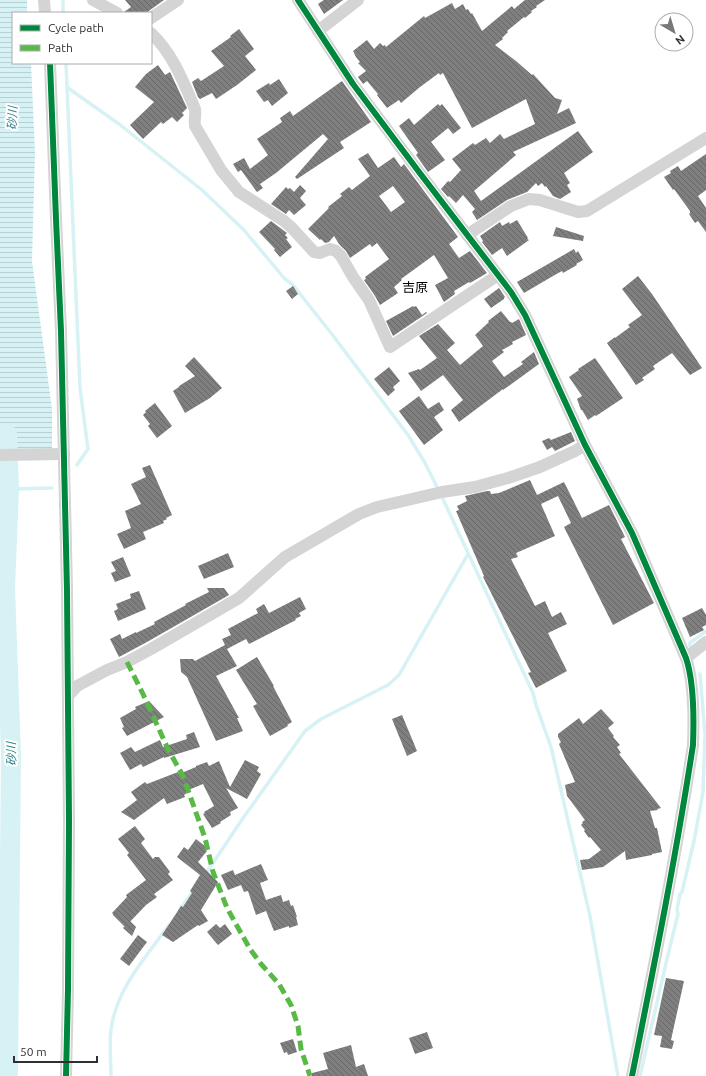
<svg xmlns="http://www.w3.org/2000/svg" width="706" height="1076" font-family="Ubuntu,'Noto Sans JP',sans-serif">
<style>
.water{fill:url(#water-rules)}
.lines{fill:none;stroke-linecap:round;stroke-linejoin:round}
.stream{stroke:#d7f2f4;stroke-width:3.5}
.river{stroke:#d7f2f4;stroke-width:20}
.building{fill:url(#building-back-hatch);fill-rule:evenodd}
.street{stroke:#d4d4d4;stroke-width:12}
.quiet{stroke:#58b947;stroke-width:5;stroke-dasharray:10 5;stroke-linecap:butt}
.cycleway-casing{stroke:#fff;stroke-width:8}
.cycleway{stroke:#00873e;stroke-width:6}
.labels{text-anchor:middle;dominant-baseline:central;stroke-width:4;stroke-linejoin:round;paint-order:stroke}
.water-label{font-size:12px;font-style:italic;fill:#308085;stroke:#fff}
.quarter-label{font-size:13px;fill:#000;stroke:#fff}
</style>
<defs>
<pattern id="water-rules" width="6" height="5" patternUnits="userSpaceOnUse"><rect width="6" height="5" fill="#d7f2f4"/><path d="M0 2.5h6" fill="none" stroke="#b9d0d2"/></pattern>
<pattern id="building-back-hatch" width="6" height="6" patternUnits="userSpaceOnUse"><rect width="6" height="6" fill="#7f7f7f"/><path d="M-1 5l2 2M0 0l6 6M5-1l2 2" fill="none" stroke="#686868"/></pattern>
</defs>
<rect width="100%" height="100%" fill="#fff"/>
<polygon class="water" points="0,0 27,0 27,13 13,13 13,63 31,63 35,152 32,261 52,409 52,449 0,450"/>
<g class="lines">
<g class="stream">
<polyline points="63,0 63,13"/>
<polyline points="66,63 80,388 88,449 77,465"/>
<polyline points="68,88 119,124 202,190 244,230 284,278 293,285 331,333 408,435 425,463 442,497 533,693 536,705 551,747 590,916 618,1076"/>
<polyline points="9,489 52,488"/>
<polyline points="690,646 690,643 706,631"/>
<polyline points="205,875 241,821 305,731 321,719 388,685 399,675 468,554"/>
<polyline points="180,909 194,890"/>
<path d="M111,1076C111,1061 109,1045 111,1030C116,989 146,957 169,925"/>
<polyline points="640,1076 667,959 678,914 677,910 680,894 682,892 694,841 703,792 705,735 700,674"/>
</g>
<polyline class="river" points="7,434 9,489 5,588 11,753 8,1076"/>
</g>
<g class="building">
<polygon points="125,0 164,0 146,13 124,13 124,12 131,7"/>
<polygon points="324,0 343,0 324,14 318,4"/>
<polygon points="525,0 545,0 536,6 537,7 531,11 532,12 525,18 524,17 507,31 508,32 502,38 503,39 495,45 516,61 532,75 533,74 555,98 562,100 557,114 569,108 576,123 513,152 516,155 474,191 481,201 578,131 593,152 564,173 570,183 567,185 571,192 560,199 553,196 546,186 545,187 542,183 538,186 536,183 527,192 507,200 477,220 472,212 475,209 463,195 456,203 449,196 448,197 441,189 448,181 450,182 461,170 452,159 473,143 475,145 486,138 490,143 500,134 504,139 535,124 526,99 472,128 443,73 440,75 439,73 420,87 401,103 399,100 387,108 377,95 378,94 367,81 363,84 358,77 366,71 358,63 360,62 356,57 353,51 367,40 374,49 380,43 383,46 385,45 386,47 424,16 425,18 452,3 455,9 463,4 466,10 468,9 471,14 472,13 482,31 512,6 514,9"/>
<polygon points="239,29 254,49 245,56 256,70 237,85 216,99 212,93 200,99 198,97 192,82 198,78 201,81 224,66 211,51 231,37 230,36"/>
<polygon points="158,65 165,75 170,72 187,108 182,113 184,115 177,122 172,117 163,124 161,122 143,139 130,125 154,102 135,87 146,74"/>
<polygon points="279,79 288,93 272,106 268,100 264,102 256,91 269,83 270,85"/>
<polygon points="342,81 371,122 340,142 344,148 297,179 295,177 328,139 323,134 276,173 260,184 263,188 257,192 241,170 238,172 233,164 244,158 250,169 268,155 257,139 282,122 280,118 290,111 293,116"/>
<polygon points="438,104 440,106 442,104 461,128 453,134 448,128 431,142 445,160 428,172 416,155 418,153 399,126 409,118 414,125"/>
<path d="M368,153L378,168L394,157L401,167L404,164L458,237L449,244L459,258L470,251L487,273L470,283L469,282L454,291L455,294L444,302L435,285L448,278L434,255L401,279L402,280L394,287L398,293L380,305L375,296L364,280L366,279L365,277L389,259L377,243L372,247L370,244L350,258L346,251L339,244L334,236L329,242L325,243L321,239L320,240L308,229L329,208L328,207L342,196L340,194L349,187L352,190L370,176L358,159ZM393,186L405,202L391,212L379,196Z"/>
<polygon points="706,154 706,190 698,196 706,208 706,232 698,221 695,223 689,214 690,213 690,211 674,189 673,190 664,177 671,173 670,171 678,166 681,171"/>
<polygon points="300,185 306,191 300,198 306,205 294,215 289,210 286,214 271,204 286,187 288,189 290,188 294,192"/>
<polygon points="517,220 528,238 527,239 529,240 507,256 502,248 492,255 482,242 483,241 480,236 500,222 502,226 509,222 510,224"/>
<polygon points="271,221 287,233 285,235 288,238 286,239 292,247 280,257 274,250 275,249 259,232"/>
<polygon points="556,227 584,236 583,241 553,236"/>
<polygon points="574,249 576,253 578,251 583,260 576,264 577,265 563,273 562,271 553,276 524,293 517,282"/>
<polygon points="638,276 652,294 702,368 690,375 672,353 653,366 655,369 642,378 644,380 636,385 607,343 615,337 615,338 630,327 628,325 642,315 622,289"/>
<polygon points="293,286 298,294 292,299 286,291"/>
<polygon points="499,288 505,297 504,298 504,299 491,308 484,299"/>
<polygon points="413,306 414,307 416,306 422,315 426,312 427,313 393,336 386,321"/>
<polygon points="501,311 510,322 511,322 512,323 519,319 526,335 512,342 513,344 502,350 504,352 492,361 504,377 523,364 521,362 534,352 539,364 503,390 503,389 459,422 451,410 463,400 443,375 421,391 408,373 419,369 420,370 437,358 419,336 438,324 455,343 447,350 460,365 483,346 475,335 489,322 488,321"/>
<polygon points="194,357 222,388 210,398 185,413 173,391 179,387 179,386 195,376 185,366"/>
<polygon points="595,358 623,398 596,416 595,415 588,420 582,410 581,410 577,399 582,396 569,377 579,370 578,369"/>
<polygon points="389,367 400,381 393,387 395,390 388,396 374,379"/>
<polygon points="419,396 428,409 439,402 444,410 434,417 443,430 424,445 399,411"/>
<polygon points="155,403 172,426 157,438 148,426 150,424 143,415 146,412 145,411"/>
<polygon points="571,432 575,441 555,451 552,447 547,450 542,441 549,438 551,440"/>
<polygon points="150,465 172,515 166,518 167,519 163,521 164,523 143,532 146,539 124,549 117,534 131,528 125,511 141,504 131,484 146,477 142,468"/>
<polygon points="530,480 537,495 564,482 582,518 609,505 625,537 621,539 654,603 613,625 564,527 571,523 558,496 541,504 555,536 516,553 518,557 511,559 535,606 545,601 552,617 561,612 567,624 548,633 567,671 536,688 528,673 531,672 483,577 484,576 456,511 459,510 457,506 467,501 465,496 487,491 490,491 491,494 499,493"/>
<polygon points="228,553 234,567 204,579 198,566"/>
<polygon points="123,557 131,576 115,582 111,573 116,571 111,562"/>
<polygon points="207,588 224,588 229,595 147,642 119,657 110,639 120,634 122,639 136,632 136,633 155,624 154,622 186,605 185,604 209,592"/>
<polygon points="139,591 146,609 118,621 114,611 118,609 116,604 131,598 130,594"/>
<polygon points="300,597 306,609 299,613 301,616 295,619 296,620 249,644 246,639 227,649 237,666 216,676 239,718 237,718 243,731 216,741 187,677 181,672 180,659 193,659 195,661 225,645 222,639 231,635 228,629 258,613 256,609 264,604 269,613"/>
<polygon points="702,608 706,615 706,625 702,627 704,630 690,637 682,618"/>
<polygon points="257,657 274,686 273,686 292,722 287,725 288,726 270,736 253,706 257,704 236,670"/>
<polygon points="149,701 164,717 127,736 122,728 124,727 120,718 136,709 135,707"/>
<polygon points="601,709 614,723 608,728 614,736 613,737 620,745 617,747 621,753 619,754 661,808 657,809 658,810 650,811 655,828 657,828 662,852 652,854 652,855 626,860 625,851 603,867 582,870 580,860 589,859 601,850 590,837 589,838 584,831 585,830 581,825 583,823 582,822 585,820 567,796 565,785 575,782 559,744 561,742 558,737 558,734 579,718 583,724"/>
<polygon points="402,715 417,751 407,756 392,719"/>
<polygon points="194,732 200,747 164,758 164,757 143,767 141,764 130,770 120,753 131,747 135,752 160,740 163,747 187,739 186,735"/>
<polygon points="245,760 259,767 257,771 261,774 247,799 226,788 238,808 230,812 231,815 220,822 221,823 212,828 203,814 205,813 204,812 214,806 203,784 186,791 187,793 184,795 185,797 167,804 164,798 134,820 121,812 137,800 131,792 145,782 147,784 178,772 179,774 196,767 196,766 207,762 209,766 219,761 230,787"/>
<polygon points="135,826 145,839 141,843 153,859 155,857 159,857 170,872 168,874 173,880 154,894 157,897 146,905 125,927 113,915 113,914 112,913 127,897 126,895 146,880 127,855 129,853 118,839"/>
<polygon points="196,839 206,847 205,849 207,851 198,862 218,882 201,910 208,921 199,926 198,925 173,942 162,935 181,906 183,907 192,893 190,891 200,875 177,857 184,847 188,850"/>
<polygon points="261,864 268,880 260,883 266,900 281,895 283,902 289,900 291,906 293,905 297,917 296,917 298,925 289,928 289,926 274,931 266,911 256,915 248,891 244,892 241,885 228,890 221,875 233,870 235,875"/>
<polygon points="130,921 136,927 132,936 123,928"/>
<polygon points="216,924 220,928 225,924 232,934 218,945 207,932"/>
<polygon points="138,935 147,942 129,966 120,959"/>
<polygon points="666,978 684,981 671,1040 674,1041 672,1049 660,1047 662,1036 654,1035"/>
<polygon points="427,1032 433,1048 415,1054 409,1038"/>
<polygon points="293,1039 297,1052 288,1055 287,1052 284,1053 280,1043"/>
<polygon points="351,1045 356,1067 364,1064 368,1076 312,1076 312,1073 328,1069 323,1053"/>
</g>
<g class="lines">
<g class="street">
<polyline points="44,0 45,13"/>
<polyline points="93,0 117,13"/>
<path d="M298,0L353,84L419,172L511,292L525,315L585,445L632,533L686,658C694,682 694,719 693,745C676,856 654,966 632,1076"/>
<polyline points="151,18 178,0"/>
<polyline points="318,31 358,0"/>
<path d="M151,33C173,54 183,81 195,109C196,115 194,120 195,126L221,170L239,192L284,221L292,228L314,252L320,253L330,249L336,251L341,256L353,277L369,300L390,347L498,275"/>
<polyline points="50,63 56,219 61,331 67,590 69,821 68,989 66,1076"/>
<polyline points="467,235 511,206 529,199 540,200 578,212 587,211 706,138"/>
<polyline points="0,455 64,454"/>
<polyline points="686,658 706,642"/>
<polyline points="68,696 77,686 107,670 127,662 151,649 239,598 285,557 359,514 377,507 442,492 475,487 508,478 540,467 575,451 585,445"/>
</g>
<polyline class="quiet" points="127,662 143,694 168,749 183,776 205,838 213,872 227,908 250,949 261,964 279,984 291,1005 298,1026 301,1049 310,1076"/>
<defs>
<g id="cycleway">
<path d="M298,0L353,84L419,172L511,292L525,315L585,445L632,533L686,658C694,682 694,719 693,745C676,856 654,966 632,1076"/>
<polyline points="50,63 56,219 61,331 67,590 69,821 68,989 66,1076"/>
</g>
</defs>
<use href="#cycleway" class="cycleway-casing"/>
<use href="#cycleway" class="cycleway"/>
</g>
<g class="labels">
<g class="water-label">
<text transform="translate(12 118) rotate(-88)">砂川</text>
<text transform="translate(11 754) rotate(-91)">砂川</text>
</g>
<g class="quarter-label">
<text x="415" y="287">吉原</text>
</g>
</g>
<rect x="12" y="12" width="140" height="52" fill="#ffffff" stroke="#acacac"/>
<rect x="20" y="25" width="20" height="6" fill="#00873e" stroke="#acacac"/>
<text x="48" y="32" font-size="12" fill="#2f2f2f">Cycle path</text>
<rect x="20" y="45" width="20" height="6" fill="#58b947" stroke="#acacac"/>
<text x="48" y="52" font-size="12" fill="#2f2f2f">Path</text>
<g transform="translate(674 32) rotate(142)"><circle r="19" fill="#ffffff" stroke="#acacac"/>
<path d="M0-3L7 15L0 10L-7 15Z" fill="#787878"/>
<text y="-6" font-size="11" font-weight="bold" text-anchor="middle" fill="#2f2f2f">N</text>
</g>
<path d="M14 1056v6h83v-6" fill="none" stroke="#2f2f2f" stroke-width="2"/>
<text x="20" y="1056" font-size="12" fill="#2f2f2f" stroke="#ffffff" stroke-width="3" paint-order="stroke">50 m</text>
</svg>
